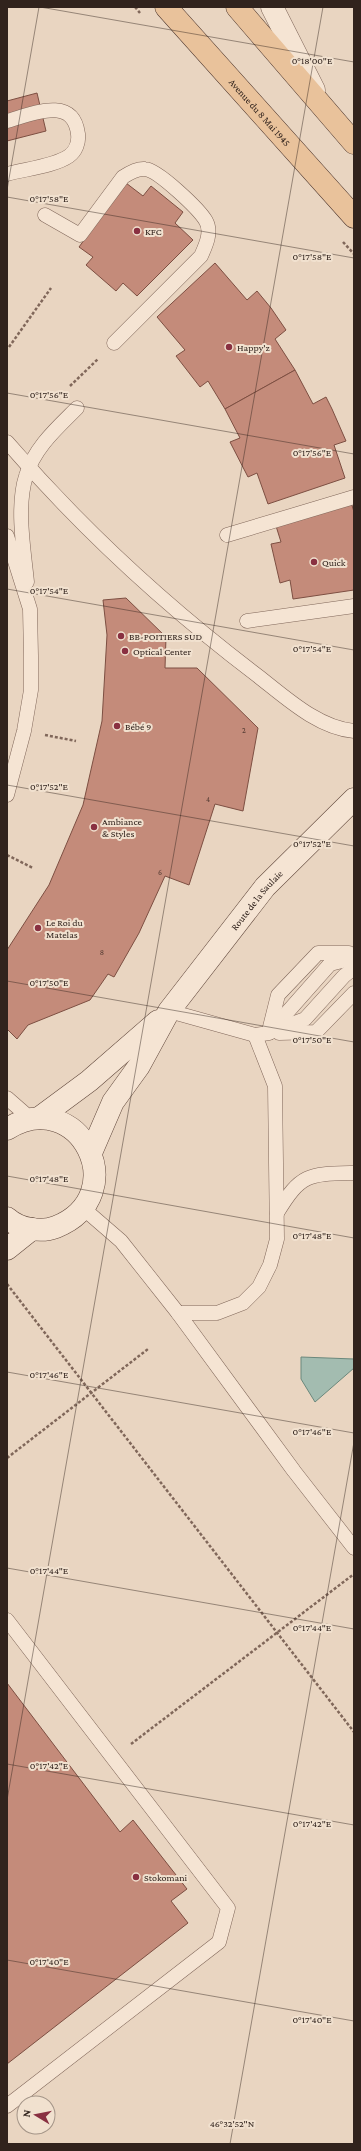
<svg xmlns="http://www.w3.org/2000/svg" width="361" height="2151" font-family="'Crimson Pro',serif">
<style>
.water{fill:#a3bcb0;stroke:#6b887c}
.building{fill:#c48b7a;stroke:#7d4f42}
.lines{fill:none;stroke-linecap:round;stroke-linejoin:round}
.lane-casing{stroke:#80675a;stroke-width:15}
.street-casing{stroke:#80675a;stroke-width:23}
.secondary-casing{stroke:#62493d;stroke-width:23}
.primary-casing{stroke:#4e372e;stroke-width:23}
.path{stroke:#80675a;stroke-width:2.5;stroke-dasharray:3 2;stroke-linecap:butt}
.lane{stroke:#f5e4d3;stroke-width:14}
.street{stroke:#f5e4d3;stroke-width:22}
.secondary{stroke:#f5e4d3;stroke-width:22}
.primary{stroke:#e9c29b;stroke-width:22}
.ticks{fill:none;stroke:#31231d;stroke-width:1;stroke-opacity:0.45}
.poi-dot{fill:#893041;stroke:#f1e1cf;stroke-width:1.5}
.labels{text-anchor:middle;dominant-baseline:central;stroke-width:4;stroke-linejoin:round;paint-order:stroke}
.number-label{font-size:8px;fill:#563d34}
.street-label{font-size:10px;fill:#31231d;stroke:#f1e1cf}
.poi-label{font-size:10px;fill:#31231d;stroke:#f1e1cf;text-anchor:start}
.ticks-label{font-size:10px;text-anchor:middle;fill:#31231d;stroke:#f1e1cf;stroke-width:4;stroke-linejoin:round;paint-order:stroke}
</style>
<rect width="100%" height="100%" fill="#e9d5c1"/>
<polygon class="water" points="301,1357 354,1359 354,1368 315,1402 301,1379"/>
<g class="building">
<polygon points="37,93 46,131 7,141 7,101"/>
<polygon points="126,183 143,196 151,186 183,212 175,223 193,240 137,296 123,283 116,291 86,265 93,257 79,247"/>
<polygon points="215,263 247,300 257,291 271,308 286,330 275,339 295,370 225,409 208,381 200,387 176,356 185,350 157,317"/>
<polygon points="295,370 313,404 326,397 332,409 346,441 334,445 345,478 268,504 257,473 248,477 230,442 240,438 225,409"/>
<polygon points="351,502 354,512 354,590 293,599 290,580 280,583 271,544 281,542 276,526"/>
<polygon points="126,598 166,637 165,668 197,668 258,728 243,811 215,804 189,885 165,876 139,933 114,977 108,974 90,1000 28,1025 17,1039 7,1029 7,950 49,885 83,805 102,721 107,635 103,600"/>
<polygon points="7,1683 120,1832 133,1820 187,1889 171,1901 188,1923 7,2064"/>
</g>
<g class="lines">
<defs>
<g id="lane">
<path d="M7,121C32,114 73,95 78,134C79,142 76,151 69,156C55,166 25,169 7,174"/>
<path d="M45,215L80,235L123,177C129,173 137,168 145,169C158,170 199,209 206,221C212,232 206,245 201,256L114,343"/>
<path d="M7,442C82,529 167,607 258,676C285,697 318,728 354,731"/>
<polyline points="227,535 354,497"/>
<polyline points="7,536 30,609 31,656 31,690 24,731 7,795"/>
<path d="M27,582C24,551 16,507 26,476C34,448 57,428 77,408"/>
<polyline points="247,621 354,606"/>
<polyline points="169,1011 255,1035 269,1033 330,964 354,958"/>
<polyline points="269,1031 278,995 318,953 349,953"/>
<polyline points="271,1032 305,1019 344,976 354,968"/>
<polyline points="279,1033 316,1032 354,993"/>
<polyline points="7,1098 31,1119"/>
<polyline points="84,1209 121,1241 178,1313 294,1471 354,1548"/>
<path d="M277,1213C301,1173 309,1174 354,1173"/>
<polyline points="178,1313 217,1313 243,1303 259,1287 270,1265 277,1239 275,1086 255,1035"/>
<polyline points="7,1620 228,1908 219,1942 7,2106"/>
</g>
<polyline id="street" points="272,7 314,90"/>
<g id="secondary">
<polyline points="39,1118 89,1081 158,1021"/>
<path d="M7,1129C79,1084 135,1195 56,1227C41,1233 19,1229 7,1218"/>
<path id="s1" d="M91,1153L113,1102L139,1066L169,1011L265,887L354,799"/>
<polyline points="7,1249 32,1229"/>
</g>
<g id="primary">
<path id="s2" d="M166,7L354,217"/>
<polyline points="237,7 354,143"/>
</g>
</defs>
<use href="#lane" class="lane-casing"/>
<use href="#street" class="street-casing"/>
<use href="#secondary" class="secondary-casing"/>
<use href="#primary" class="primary-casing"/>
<g class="path">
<polyline points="135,7 140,13"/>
<polyline points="343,242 354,254"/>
<polyline points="9,347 51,288"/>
<polyline points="70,386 98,359"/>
<polyline points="45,735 76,741"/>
<polyline points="7,855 33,868"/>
<polyline points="7,1284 354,1732"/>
<polyline points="7,1458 148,1349"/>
<polyline points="131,1744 354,1574"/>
</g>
<use href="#lane" class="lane"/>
<use href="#street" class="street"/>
<use href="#secondary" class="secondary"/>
<use href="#primary" class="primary"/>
</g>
<path class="ticks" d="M40,7L354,62M7,190L39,7M7,197L354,258M7,393L354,454M7,589L354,650M7,785L354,846M7,981L354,1042M7,1176L354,1238M7,1372L354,1433M7,1568L354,1629M7,1764L354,1825M7,1800L323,7M7,1960L354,2021M230,2144L354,1442"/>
<g class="poi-dot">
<circle cx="137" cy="231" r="4"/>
<circle cx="229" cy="347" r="4"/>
<circle cx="314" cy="562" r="4"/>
<circle cx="121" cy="636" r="4"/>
<circle cx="125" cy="651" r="4"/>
<circle cx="117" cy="726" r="4"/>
<circle cx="94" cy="827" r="4"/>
<circle cx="38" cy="928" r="4"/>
<circle cx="136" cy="1877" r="4"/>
</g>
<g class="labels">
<g class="number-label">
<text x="244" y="730">2</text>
<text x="208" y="799">4</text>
<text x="160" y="872">6</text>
<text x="102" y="952">8</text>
</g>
<g class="street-label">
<text stroke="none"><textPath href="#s2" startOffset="141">Avenue du 8 Mai 1945</textPath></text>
<text stroke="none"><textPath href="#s1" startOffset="304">Route de la Saulaie</textPath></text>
</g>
<g class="poi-label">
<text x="145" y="231">KFC</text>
<text x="237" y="347">Happy'z</text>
<text x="322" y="562">Quick</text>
<text x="129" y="636">BB-POITIERS SUD</text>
<text x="133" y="651">Optical Center</text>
<text x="125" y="726">Bébé 9</text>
<text x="102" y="821">Ambiance<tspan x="102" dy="12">&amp; Styles</tspan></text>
<text x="46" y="922">Le Roi du<tspan x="46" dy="12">Matelas</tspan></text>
<text x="144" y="1877">Stokomani</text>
</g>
</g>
<g class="ticks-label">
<text x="312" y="64">0°18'00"E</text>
<text x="49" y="202">0°17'58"E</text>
<text x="312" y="260">0°17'58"E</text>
<text x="49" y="398">0°17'56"E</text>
<text x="312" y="456">0°17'56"E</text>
<text x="49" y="594">0°17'54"E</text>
<text x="312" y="652">0°17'54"E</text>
<text x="49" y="790">0°17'52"E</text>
<text x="312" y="847">0°17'52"E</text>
<text x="49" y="986">0°17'50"E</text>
<text x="312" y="1043">0°17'50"E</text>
<text x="49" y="1182">0°17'48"E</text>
<text x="312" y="1239">0°17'48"E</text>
<text x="49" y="1378">0°17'46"E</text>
<text x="312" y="1435">0°17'46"E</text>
<text x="49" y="1574">0°17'44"E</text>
<text x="312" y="1631">0°17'44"E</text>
<text x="49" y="1769">0°17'42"E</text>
<text x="312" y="1827">0°17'42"E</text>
<text x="49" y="1965">0°17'40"E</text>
<text x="312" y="2023">0°17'40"E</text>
<text x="232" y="2127">46°32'52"N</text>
</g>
<rect width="361" height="2151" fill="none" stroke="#31231d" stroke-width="16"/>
<g transform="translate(36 2115) rotate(280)"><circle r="19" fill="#f1e1cf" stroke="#a49588"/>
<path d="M0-3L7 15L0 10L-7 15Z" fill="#893041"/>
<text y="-6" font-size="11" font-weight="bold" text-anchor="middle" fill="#31231d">N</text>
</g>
</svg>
